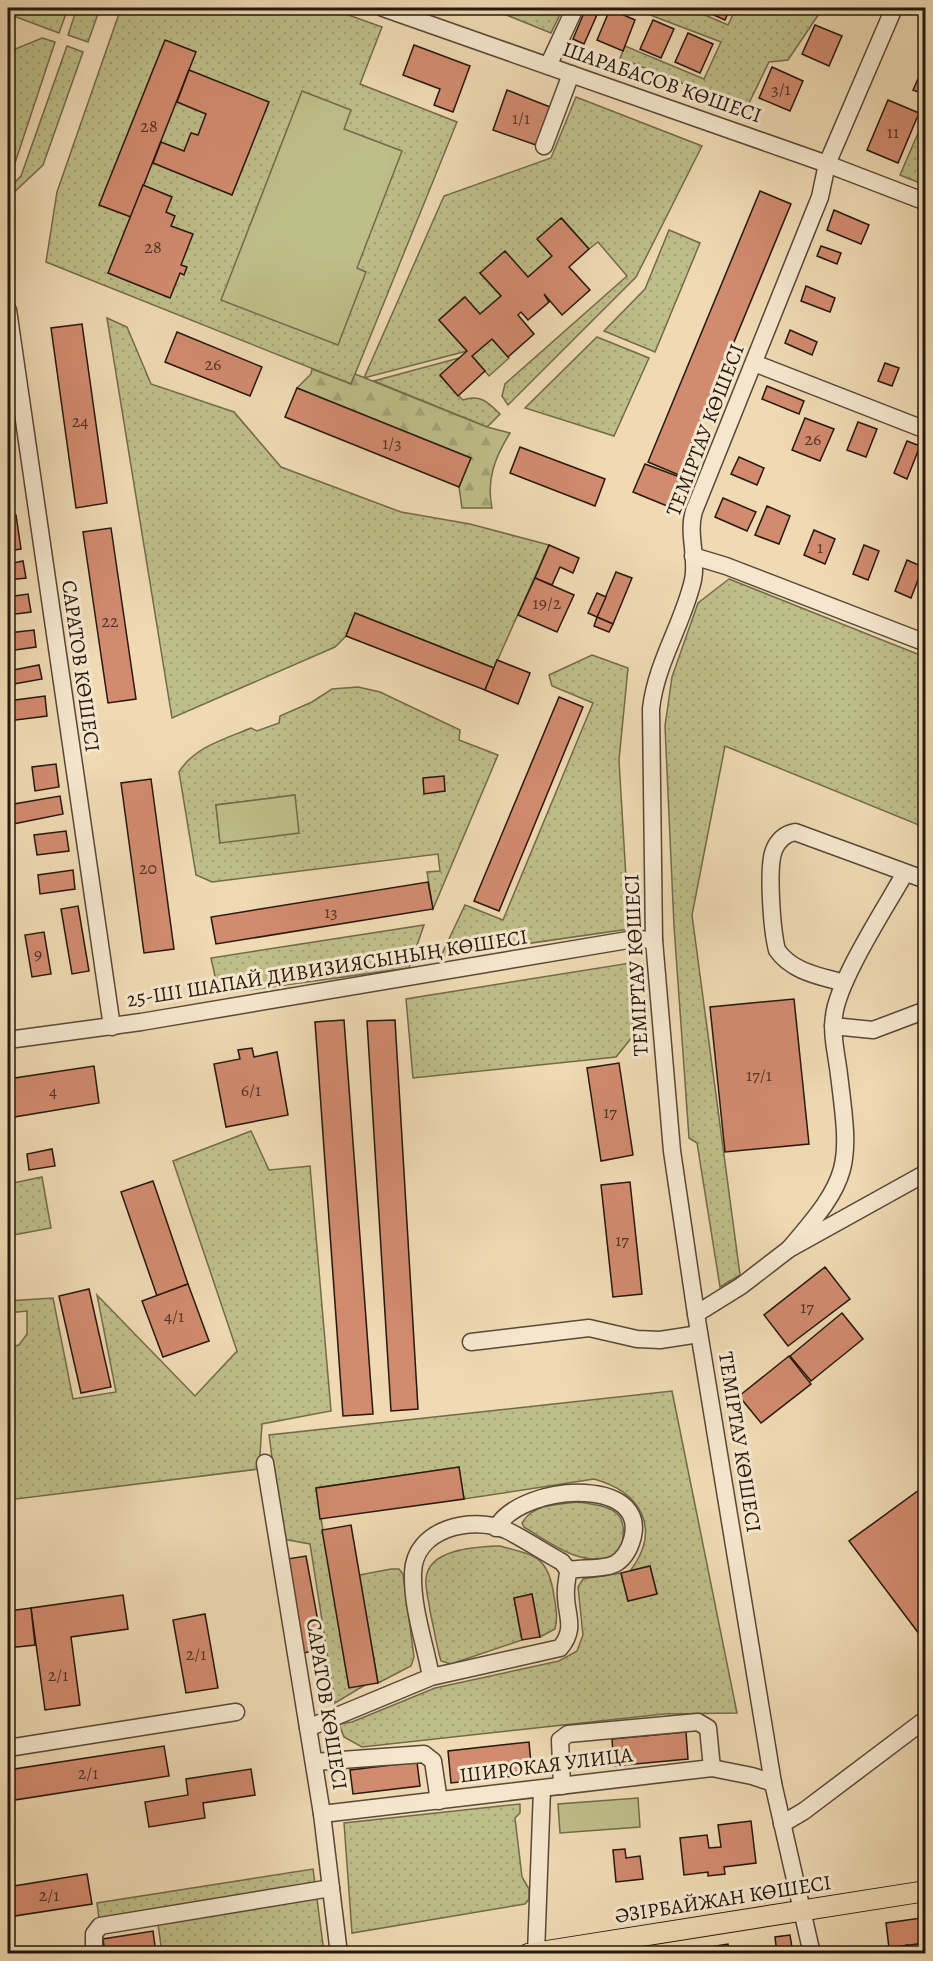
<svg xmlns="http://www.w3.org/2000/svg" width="933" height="1961" font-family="Alegreya,serif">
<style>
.green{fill:url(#green-dots);stroke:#726b4b;stroke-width:1.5;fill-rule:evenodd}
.forest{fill:url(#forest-firs);stroke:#726b4b;stroke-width:1.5}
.pitch{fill:#bebe89;stroke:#726b4b;stroke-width:1.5}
.building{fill:#d28b6f;stroke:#26180d;stroke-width:1.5}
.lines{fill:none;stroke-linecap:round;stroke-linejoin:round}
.minor-casing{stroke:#584836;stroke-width:19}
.major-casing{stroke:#26180d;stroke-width:22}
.minor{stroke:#f5e7ce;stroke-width:16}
.major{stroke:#efdab3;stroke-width:20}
.labels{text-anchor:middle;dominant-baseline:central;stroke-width:6;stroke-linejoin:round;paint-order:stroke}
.number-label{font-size:18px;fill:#513526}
.street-label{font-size:21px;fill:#26180d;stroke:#f5e7ce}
</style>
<defs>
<pattern id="green-dots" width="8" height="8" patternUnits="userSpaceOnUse" patternTransform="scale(1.5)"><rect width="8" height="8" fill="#bebe89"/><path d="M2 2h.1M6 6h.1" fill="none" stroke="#a3a375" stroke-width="1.8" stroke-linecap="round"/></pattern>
<pattern id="forest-firs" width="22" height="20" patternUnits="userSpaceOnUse" patternTransform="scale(1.5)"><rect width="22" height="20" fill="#bebe89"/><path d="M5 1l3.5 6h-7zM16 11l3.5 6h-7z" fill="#a3a375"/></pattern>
</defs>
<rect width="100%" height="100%" fill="#efdab3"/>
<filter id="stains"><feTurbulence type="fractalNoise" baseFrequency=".00333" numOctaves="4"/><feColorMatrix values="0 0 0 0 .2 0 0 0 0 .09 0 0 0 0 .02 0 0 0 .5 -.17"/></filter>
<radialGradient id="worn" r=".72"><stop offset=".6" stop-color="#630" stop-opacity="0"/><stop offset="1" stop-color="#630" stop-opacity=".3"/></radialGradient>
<g class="green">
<polygon points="8,8 68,8 59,33 8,14"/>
<polygon points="77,8 100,8 88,42 68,35"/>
<polygon points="121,8 329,8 382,27 360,84 457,122 351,384 46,262 57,192"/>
<polygon points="489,8 563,8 551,33"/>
<polygon points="632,8 689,8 728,25 736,8 823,8 788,60 769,62 748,105 709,94 620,58 625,46 704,79 721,42"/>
<polygon points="42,38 55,42 12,172 8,177 8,52"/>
<polygon points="67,46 83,52 43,165 8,198 8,189 21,176"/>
<polygon points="576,97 702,146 636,277 508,405 502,396 505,384 627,276 598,242 589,249 562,218 538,239 552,256 528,277 480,273 501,296 480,314 464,297 439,320 467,351 364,378 444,196 551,158"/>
<polygon points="925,117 926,185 925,185 900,175"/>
<polygon points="669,230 700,243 655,352 604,331 645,289"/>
<polygon points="107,318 127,327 151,384 234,412 281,467 401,512 470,524 549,545 494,668 355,613 346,636 335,647 172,718"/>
<polygon points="597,337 649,358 614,436 525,408"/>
<polygon points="492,339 509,358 489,376 472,356"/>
<path d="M459,358L440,376L463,400C480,394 488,402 500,414L487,427L374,381Z"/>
<polygon points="729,579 925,657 926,828 725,746 692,915 740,1275 720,1287 697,1143 689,1138 674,926 665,726 672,677 698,603"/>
<polygon points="592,655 628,668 619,760 629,929 441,956 465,905 503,920 593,703 552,686 549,675"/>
<path d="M358,687L380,692L460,730L459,740L498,755L433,909L427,872L440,871L438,854L212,882L196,875L179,772C194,747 225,739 251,728L257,731L279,723L280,716L312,702L332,689ZM295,795L220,843L216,805Z"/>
<polygon points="424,925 409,968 219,994 211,958"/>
<polygon points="630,963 633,1036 616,1057 413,1078 406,999"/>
<polygon points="251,1131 269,1170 310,1166 331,1411 262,1424 259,1469 8,1500 8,1437 13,1435 8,1391 8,1348 19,1345 27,1334 27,1311 8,1313 8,1301 53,1298 73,1399 116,1392 97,1295 195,1396 237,1351 173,1161"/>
<polygon points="42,1177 51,1228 8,1236 8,1184"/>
<path d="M672,1391L737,1713L664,1714L362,1747L344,1737L339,1724L352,1722L435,1688L559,1661L577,1651L583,1635L578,1587L583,1579L621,1573L628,1601L657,1594L650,1566L630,1571C662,1529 641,1492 594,1479L464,1499L459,1467L316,1488L349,1687L365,1685L335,1703L310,1544L283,1539L269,1435Z"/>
<path d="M578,1502C616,1507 631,1512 620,1553C587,1572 552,1544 524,1527L522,1523C532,1504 559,1504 578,1502Z"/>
<path d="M500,1546C535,1556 548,1555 554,1596C556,1608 558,1617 555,1629L540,1637L532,1594L514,1598L522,1640L451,1664L441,1661C436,1644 434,1628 430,1611C429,1601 425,1589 426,1579C428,1548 478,1547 500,1546Z"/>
<polygon points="391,1569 399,1569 403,1574 414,1657 411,1666 378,1683 359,1575"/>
<polygon points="520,1804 520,1813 515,1818 522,1877 529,1889 529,1899 525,1904 352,1933 344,1823"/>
<polygon points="313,1869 323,1945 321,1953 162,1953 157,1917 100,1926 97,1903"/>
</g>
<path class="forest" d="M312,369L351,384L355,374L487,427L510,433C495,457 486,480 492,508H462L459,487L470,458L297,388L311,374Z"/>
<g class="pitch">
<polygon points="302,91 351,110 344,129 402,151 357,268 366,272 338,345 221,300"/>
<polygon points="295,795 299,833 220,843 216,805"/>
<polygon points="638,1798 640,1827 560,1833 558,1804"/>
</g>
<g class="building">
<polygon points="586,8 600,8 584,44 573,39"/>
<polygon points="698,8 730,8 725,20"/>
<polygon points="610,9 635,20 623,51 597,40"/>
<polygon points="653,20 674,29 661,58 640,49"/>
<polygon points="815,25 842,36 829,66 802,54"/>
<polygon points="688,33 713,44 700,73 675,62"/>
<polygon points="165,40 196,52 131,217 99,205"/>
<polygon points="414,45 470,66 453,112 434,105 440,89 403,75"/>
<polygon points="926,61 926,95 913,90"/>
<polygon points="772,67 803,81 790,111 759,98"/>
<polygon points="189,70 269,102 232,195 153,163 161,142 184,151 191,133 198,135 206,114 177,102"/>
<polygon points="507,90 550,107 536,145 493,130"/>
<polygon points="888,100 919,113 898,163 867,150"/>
<polygon points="143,185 172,197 166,212 175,216 171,226 193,234 181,265 187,267 184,275 180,273 170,298 108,273"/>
<polygon points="760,191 791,204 679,475 648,462"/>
<polygon points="834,210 869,225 861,244 827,230"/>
<polygon points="561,218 589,249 569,267 590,290 562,315 544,294 549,302 528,320 521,312 518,315 534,334 508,357 492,339 472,356 485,371 458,396 440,375 467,351 439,320 465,297 480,314 501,296 480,273 505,251 528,277 552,256 537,239"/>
<polygon points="821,246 841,253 837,264 817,256"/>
<polygon points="806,286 835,298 830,312 801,301"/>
<polygon points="82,324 107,503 76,508 51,328"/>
<polygon points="790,330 817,342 812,355 785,343"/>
<polygon points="177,332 262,367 250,396 165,362"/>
<polygon points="885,363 899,368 892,386 878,381"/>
<polygon points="767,386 804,401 799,414 762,399"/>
<polygon points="297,388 471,458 459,487 285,417"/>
<polygon points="805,418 834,429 820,461 792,450"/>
<polygon points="858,422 877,429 866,457 847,450"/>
<polygon points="907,441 920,446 907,479 894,473"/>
<polygon points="520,447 605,479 595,506 510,473"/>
<polygon points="739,457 764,468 757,485 731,474"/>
<polygon points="645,464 685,479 672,508 633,492"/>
<polygon points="723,498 756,512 747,531 715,517"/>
<polygon points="767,506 790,516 779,544 755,535"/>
<polygon points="16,515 21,549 8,551 8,516"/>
<polygon points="111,528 136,699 108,703 83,532"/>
<polygon points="814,530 835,539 825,564 804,555"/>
<polygon points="549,545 579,558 573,573 560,567 552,585 535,578"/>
<polygon points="864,545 879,551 868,580 853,574"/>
<polygon points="907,560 923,567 911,598 895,591"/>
<polygon points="23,561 26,578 8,580 8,564"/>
<polygon points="616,572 632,578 613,624 597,617"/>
<polygon points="535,578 574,595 557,632 518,615"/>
<polygon points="597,593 606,597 597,617 588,613"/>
<polygon points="28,594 31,612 8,615 8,597"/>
<polygon points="355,613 494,668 485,690 346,636"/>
<polygon points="597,617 613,624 609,632 594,626"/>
<polygon points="34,630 36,647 8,651 8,633"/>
<polygon points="497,660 530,673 518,704 485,690"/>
<polygon points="39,665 42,679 8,685 8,671"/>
<polygon points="45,696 47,716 8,721 8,701"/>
<polygon points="559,697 583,707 499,911 474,901"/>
<polygon points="56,764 59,787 35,791 32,767"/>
<polygon points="444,776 445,791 424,794 423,778"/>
<polygon points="151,779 174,949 144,953 121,783"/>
<polygon points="60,796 63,814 8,825 8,805"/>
<polygon points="66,831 69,851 37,855 34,835"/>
<polygon points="73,870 75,889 40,894 38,875"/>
<polygon points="428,882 433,909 216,944 211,917"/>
<polygon points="78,906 89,971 72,974 61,909"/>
<polygon points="44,932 51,974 32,977 25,935"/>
<polygon points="794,999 809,1144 725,1152 710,1007"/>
<polygon points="344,1020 373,1414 343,1416 315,1022"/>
<polygon points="395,1020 418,1409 391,1411 367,1021"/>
<polygon points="252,1048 254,1057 277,1052 288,1115 226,1127 214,1064 240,1059 238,1050"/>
<polygon points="619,1063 633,1155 601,1161 587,1068"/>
<polygon points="94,1066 99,1103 8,1118 8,1079"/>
<polygon points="52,1149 55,1166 29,1170 27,1154"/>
<polygon points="153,1181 188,1284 157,1296 121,1192"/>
<polygon points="630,1182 642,1294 613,1297 601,1185"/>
<polygon points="825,1267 850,1299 788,1346 764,1315"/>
<polygon points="188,1284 209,1341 163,1357 142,1301"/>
<polygon points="89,1289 111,1387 81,1393 59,1296"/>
<polygon points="842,1313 863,1339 811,1381 790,1356"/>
<polygon points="789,1356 811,1384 761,1423 739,1396"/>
<polygon points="459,1467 464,1499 320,1519 316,1488"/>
<polygon points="926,1485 926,1643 849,1541"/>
<polygon points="351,1525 378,1683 349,1688 322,1530"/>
<polygon points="306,1556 323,1649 303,1653 287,1559"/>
<polygon points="650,1566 657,1594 628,1601 621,1573"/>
<polygon points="532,1594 540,1637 522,1640 514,1598"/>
<polygon points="123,1595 128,1629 71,1637 80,1705 45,1710 31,1608"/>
<polygon points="31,1608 35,1645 8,1648 8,1611"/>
<polygon points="205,1614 218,1688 186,1693 173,1620"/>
<polygon points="686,1732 688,1759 614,1766 612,1739"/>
<polygon points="529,1742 532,1774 451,1783 448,1751"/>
<polygon points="164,1746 169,1776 8,1801 8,1770"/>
<polygon points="417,1762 420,1786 353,1794 350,1770"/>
<polygon points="251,1769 255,1795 203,1803 205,1818 149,1827 145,1802 188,1795 186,1779"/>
<polygon points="751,1821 756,1863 724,1867 725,1874 708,1876 708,1872 684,1875 680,1838 707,1835 709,1848 721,1847 718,1825"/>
<polygon points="625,1849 626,1858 640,1856 643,1879 616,1882 613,1850"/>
<polygon points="87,1874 92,1904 8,1917 8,1887"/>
<polygon points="921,1918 924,1943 889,1948 886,1923"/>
<polygon points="153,1931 156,1954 105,1954 103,1939"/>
<polygon points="790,1935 793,1954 777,1954 775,1937"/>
<polygon points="728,1944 729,1954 697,1954 696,1949"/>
<polygon points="908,1945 909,1953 903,1954 862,1954"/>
</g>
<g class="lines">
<defs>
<g id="minor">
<polyline points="383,8 827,164 926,202"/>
<polyline points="924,8 926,8"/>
<polyline points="548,66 575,8"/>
<polyline points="544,146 571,74"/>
<polyline points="8,310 112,1027"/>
<polyline points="754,363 926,430"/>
<polyline points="693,556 726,566 926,643"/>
<path d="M844,983C820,976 792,972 777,950C772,931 767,867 774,850C778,840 785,834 795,832L926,880"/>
<polyline points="833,1026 873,1030 926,1010"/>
<polyline points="8,1040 141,1022 634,939 654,940"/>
<path d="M789,1249C851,1177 851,1168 839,1075C837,1056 831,1035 834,1016C838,980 886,907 905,873"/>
<polyline points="696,1314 741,1286 789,1249 926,1173"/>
<polyline points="471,1342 589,1328 637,1339 660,1340 699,1334"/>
<polyline points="265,1463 322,1814 339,1954"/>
<path d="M496,1528C523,1481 661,1475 629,1548C625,1556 618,1564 609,1566C596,1569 582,1568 568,1570"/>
<path d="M308,1728L431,1677L560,1648C578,1627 564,1613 566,1589C566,1583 568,1577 568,1570L562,1562C543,1552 525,1539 506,1530C471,1515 414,1529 413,1573C412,1609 425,1643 431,1677"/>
<polyline points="8,1748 236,1712"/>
<polyline points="314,1762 424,1754 433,1761 439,1801"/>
<polyline points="562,1786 560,1740 568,1734 698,1722 708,1728 712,1768"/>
<polyline points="322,1814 712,1768 752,1776 773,1783"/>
<polyline points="782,1824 804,1811 926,1719"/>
<polyline points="94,1954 94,1934 100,1926 331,1888"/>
<polyline points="536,1954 542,1789"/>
<path d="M812,1954L773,1783L696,1314L672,1151L654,940L651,709C656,663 683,624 693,580C698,557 687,534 694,511L820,197L827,164L894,8"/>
</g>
<polyline id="major" points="528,1954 926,1891"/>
</defs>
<use href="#minor" class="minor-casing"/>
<use href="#major" class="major-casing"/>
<use href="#minor" class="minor"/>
<use href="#major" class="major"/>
</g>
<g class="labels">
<g class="number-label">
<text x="781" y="89">3/1</text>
<text x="521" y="118">1/1</text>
<text x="149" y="126">28</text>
<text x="893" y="132">11</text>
<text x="153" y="247">28</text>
<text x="213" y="364">26</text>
<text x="80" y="421">24</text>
<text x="813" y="439">26</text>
<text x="392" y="443">1/3</text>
<text x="820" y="547">1</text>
<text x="547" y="603">19/2</text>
<text x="110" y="621">22</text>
<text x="148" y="868">20</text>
<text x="331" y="912">13</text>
<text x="38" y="954">9</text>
<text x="759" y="1075">17/1</text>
<text x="251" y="1090">6/1</text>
<text x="53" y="1091">4</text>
<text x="610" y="1112">17</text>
<text x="622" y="1240">17</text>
<text x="807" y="1307">17</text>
<text x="174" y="1316">4/1</text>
<text x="196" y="1654">2/1</text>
<text x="58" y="1675">2/1</text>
<text x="88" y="1773">2/1</text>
<text x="49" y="1895">2/1</text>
</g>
<g class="street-label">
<text transform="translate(662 82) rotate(19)">ШАРАБАСОВ КӨШЕСІ</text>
<text transform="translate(705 430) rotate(-69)">ТЕМІРТАУ КӨШЕСІ</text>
<text transform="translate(81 666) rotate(82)">САРАТОВ КӨШЕСІ</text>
<text transform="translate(636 965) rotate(-93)">ТЕМІРТАУ КӨШЕСІ</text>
<text transform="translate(327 968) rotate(-9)">25-ШІ ШАПАЙ ДИВИЗИЯСЫНЫҢ КӨШЕСІ</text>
<text transform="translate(740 1442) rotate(81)">ТЕМІРТАУ КӨШЕСІ</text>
<text transform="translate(327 1704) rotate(81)">САРАТОВ КӨШЕСІ</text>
<text transform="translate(546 1765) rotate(-7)">ШИРОКАЯ УЛИЦА</text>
<text transform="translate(723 1899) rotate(-9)">ӘЗІРБАЙЖАН КӨШЕСІ</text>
</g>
</g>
<rect width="933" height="1961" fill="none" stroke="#efdab3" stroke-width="30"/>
<rect x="9" y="9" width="915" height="1943" fill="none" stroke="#26180d" stroke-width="3"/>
<rect x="15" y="15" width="903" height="1931" fill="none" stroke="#26180d" stroke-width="1.5"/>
<rect width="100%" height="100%" filter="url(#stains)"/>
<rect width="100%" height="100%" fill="url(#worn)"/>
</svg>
